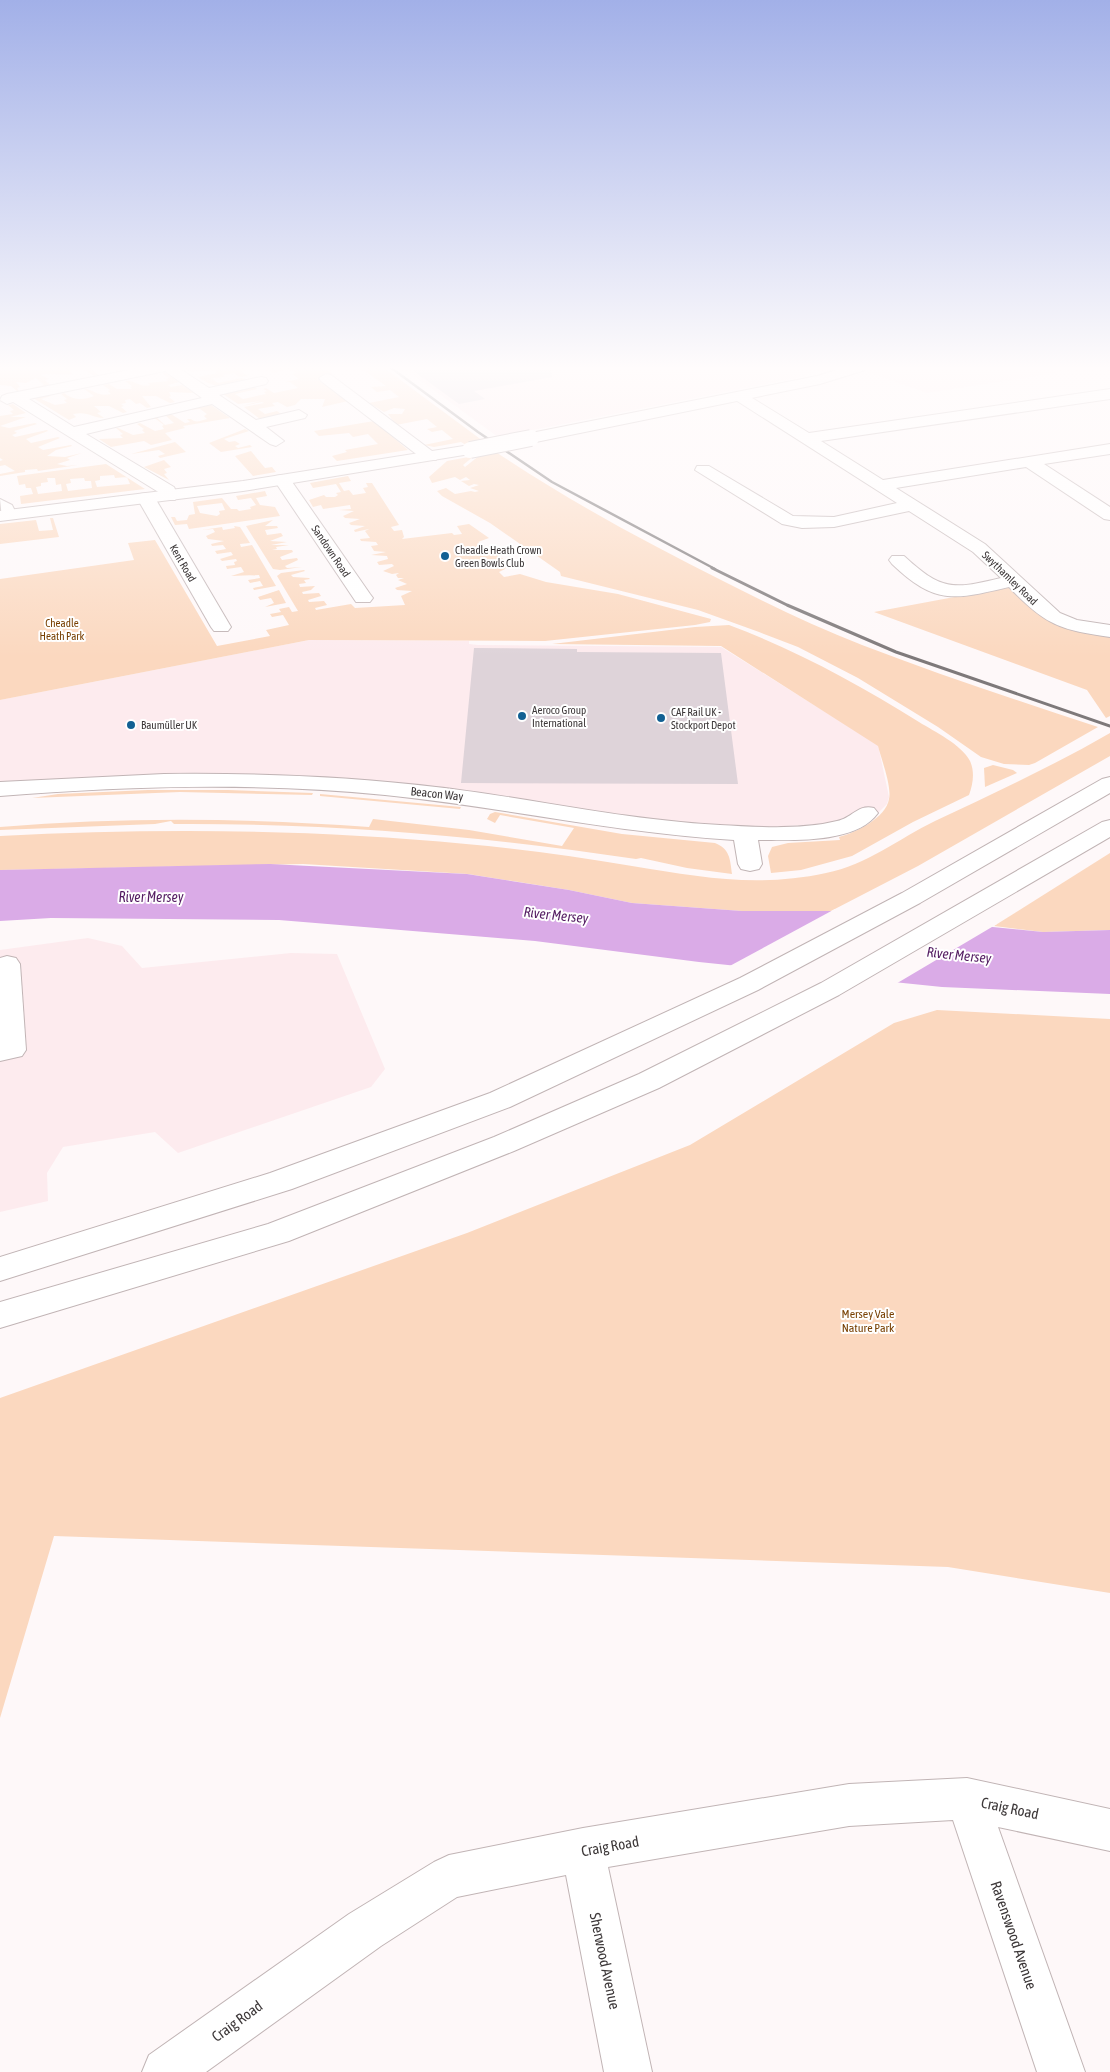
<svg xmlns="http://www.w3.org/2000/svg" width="1110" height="2072" font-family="'Asap Condensed',sans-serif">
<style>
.built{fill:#fdebee}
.green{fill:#fbd8bf;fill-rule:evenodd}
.water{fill:#daabe7}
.pier{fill:#fef8f9}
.building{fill:#ded3d9}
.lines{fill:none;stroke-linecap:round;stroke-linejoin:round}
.minor-casing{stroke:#c1b4b5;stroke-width:2}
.major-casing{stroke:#c1b4b5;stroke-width:2}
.highway-casing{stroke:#c1b4b5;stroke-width:2}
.minor{fill:#fff;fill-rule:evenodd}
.major{fill:#fff;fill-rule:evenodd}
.highway{fill:#fff;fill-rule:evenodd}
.rail-far1{stroke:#7e797a;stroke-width:2.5}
.rail{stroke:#7e797a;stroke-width:3}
.major-bridge-casing{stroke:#c1b4b5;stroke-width:18;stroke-linecap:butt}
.major-bridge{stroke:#fff;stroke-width:16}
.poi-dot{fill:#126093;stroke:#fff;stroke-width:2}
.labels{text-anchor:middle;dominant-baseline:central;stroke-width:4;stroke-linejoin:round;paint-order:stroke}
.far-poi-label{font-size:11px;fill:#3d3839;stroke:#fff;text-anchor:start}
.far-street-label{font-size:11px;fill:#3d3839;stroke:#fff}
.far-park-label{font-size:11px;fill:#773f01;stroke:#fff}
.street-label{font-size:12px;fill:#3d3839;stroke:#fff}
.park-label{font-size:12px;fill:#773f01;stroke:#fff}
.water-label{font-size:14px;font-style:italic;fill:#531b61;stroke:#fff}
.near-street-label{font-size:15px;fill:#3d3839;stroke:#fff}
</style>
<rect width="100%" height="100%" fill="#fef8f9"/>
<g class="built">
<polygon points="402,367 833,367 800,377 498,437"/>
<polygon points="883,367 1037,367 1056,373 927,393 867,372"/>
<polygon points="309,640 469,641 469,644 478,645 721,647 878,745 889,797 887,804 875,816 833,823 772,827 707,827 633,818 438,788 0,783 0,700"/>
<polygon points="88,938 122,946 142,968 291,953 337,954 385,1069 371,1087 178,1153 155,1132 63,1147 47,1173 48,1201 0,1212 0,950"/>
</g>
<g class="green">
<path d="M0,367H31L34,370L39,369L36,367H91L98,375L94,376L79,367L69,371L72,374C60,376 52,372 41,375L49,379L45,380L51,386L34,390L32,388L44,385L36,378L26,383L16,382L20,387L17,388L19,391H17L11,386L0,385V369L2,368Z"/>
<path d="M183,367H258L241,371L248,376L240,377L233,373L223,375L225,377L211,378L218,383L242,378L247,381C224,386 219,391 198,377L217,373L214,370L191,372Z"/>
<path d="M264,367H336L326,369L333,374L317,378L348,401L322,407L325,399H301L295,405L287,407L278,402L272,403L275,406L258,409L265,414L277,411L284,416L260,419L244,407L264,403L262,402L242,406L261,401L238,404L223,394L252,385L257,389L235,394L243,399L266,394L264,392L267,391L263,389L266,388L274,393L298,388L290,382H285L299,379L292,374L296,373C287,366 281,371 274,373Z"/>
<polygon points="359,367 383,367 483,441 466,445 461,442 434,447 424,445 453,439 442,430 432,432 427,429 437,427 427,419 396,425 388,414 402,414 405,409 394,408 384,412 369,403 399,397 390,390 377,392 371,387 386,386"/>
<path d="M164,372L179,382L168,385L171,387L182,385L194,393L169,392L171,396L169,397L175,402L170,403L156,396H142L151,407L147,408L140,403L136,404L130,399L125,400L126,403L121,404L124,406L121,407L127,412L123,413L109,406H94L101,412L97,413L104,418C92,418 89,411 73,414L76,417L69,420L33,398L49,395L51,396L41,399L55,405L67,403L64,400L67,399L61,394L64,393C74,401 84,400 94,396L84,389C94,389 96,397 111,394L108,391L110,390L103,385L109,384L117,389H132L130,387L132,386L125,381C134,379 139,388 150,385L148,383L168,381L166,379L169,378L162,373Z"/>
<polygon points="13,404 26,413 10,417 26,417 0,426 9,428 35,423 37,424 14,431 17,433 12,435 15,437 47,430 48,431 26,439 31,443 58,437 60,438 38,447 43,450 71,445 72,446 56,450 47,456 65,457 82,453 67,458 70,460 57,464 67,466 78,465 38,471 37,469 25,470 25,472 0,476 0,474 15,471 5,465 0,466 0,461 3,460 0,458 0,416 13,414 10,411 14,410 8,405"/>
<path d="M211,405L230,418L183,426L185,428L165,433L172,440L151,445L144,441L111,447L99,439L123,438L120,435L123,434L116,428H118L133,435L145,433L142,430L144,429L137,424L140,423L155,431L164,429L162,426L164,425L156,419H146L156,417L165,425L174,423L165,415L171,414L185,423L190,422L187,419H191C197,424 201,420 207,419L204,416L207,414L200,409L188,410Z"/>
<polygon points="374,421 408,450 337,461 332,456 347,452 345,450 378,444 368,434 353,437 349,433 319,436 314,431"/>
<polygon points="245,429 249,431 224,439 229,442 235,441 240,444 235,446 238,448 250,445 252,447 221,452 209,443"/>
<polygon points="175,442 186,452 160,458 158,456 165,454 159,450 131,454"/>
<polygon points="251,451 265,468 272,467 276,472 253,476 235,456"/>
<path d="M496,452C569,501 647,543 725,582C770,605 816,627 862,645C940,675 1019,701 1098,727L1035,763L1029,765L1004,764L981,757L938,727L858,678L798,647L759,632L698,610L561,576L560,572L490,523L442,496L437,491L446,488L455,494L471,491L475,492L479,491L470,488L479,485L474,484L469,486L461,481L470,480L466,477L460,480L455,477L432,483L429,477L447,461L474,456L463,465L465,467L480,455Z"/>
<polygon points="164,460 171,467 164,469 167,473 164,474 169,480 144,467"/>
<path d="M106,464L145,489L21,504L20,496L33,494L31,488H26L25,484L19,485L17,476ZM114,475L115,478L127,477L130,484L97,487L95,481L100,480V476ZM47,478H55L56,485L61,484L62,491L38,494L36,487L41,486V483L48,482ZM84,478L85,481H91L92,488L68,491L66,484L71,483L70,479Z"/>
<polygon points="348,476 351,481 339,483 344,491 349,490 353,495 366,493 363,488 368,487 366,483 372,483 399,525 391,527 394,531 402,530 404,537 402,539 452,533 454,535 462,534 457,526 469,524 489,538 478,542 509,563 505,569 499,572 504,577 520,574 546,582 618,594 711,619 710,622 695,625 545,641 309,640 0,700 0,579 134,560 128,543 155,540 217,646 270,636 266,630 289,625 283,615 272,617 270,614 281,612 279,609 289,607 292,612 298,611 277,576 281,573 304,570 305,571 291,575 293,577 309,578 310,579 304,580 306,583 299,584 300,587 315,586 311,590 302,592 303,594 319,593 321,596 308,600 309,602 324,601 327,605 315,608 316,610 351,604 355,608 405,605 401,596 412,591 397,590 395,588 407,584 398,580 404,578 398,578 396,575 399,573 392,574 383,571 394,566 392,564 379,565 377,562 388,559 387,556 371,555 386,552 374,551 371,546 378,545 376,542 361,541 360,539 370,538 365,531 369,529 355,532 354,530 365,526 351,525 349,523 360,519 345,518 343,516 354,511 339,510 351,509 350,505 323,509 321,505 313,507 309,500 324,495 326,497 335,497 338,495 336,493 341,492 336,484 313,488 310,483"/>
<path d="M265,491L267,496L256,498L260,505L275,507L280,516L189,529L187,524L175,525L171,517H175L177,521L187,520L189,515L195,514L193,502L222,498L231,509H237L239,511L251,509L250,507L256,505L251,498L238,500L236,496ZM222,503L225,510L219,511L220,514L217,516L200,513L197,506Z"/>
<polygon points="50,518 53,518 59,537 0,544 0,524 36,520 39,531 53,530"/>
<polygon points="273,520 265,526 277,526 278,528 265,530 267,535 281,533 283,536 270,541 287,542 271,545 289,545 276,547 277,549 272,550 292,550 293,552 280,557 282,560 297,558 298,560 285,566 287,568 302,567 280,570 273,569 246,526"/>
<polygon points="234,526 240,527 250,543 240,544 241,547 252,545 276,586 254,590 253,588 263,586 260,581 250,583 248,580 260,578 259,575 231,576 244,572 241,567 227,569 226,566 235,565 234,562 237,561 236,559 222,561 220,559 233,555 231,552 217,554 215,551 226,549 223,545 212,546 211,544 224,541 208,539 206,536 215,532 213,529 202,530 222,527 223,530 235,528"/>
<polygon points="1008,587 1041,616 1071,630 1110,637 1110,716 1106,718 1087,690 874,612"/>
<polygon points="279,590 286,603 265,607 274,603 271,598 260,600 258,597"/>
<path d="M729,625C796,650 858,684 919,722C935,732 961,744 970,761C975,772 973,784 969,795L913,822L852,856L801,870L771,873L768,856L772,847L788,843L840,840L839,837C855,833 886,818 889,799C892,787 881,758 878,746L721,646L552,644L695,627Z"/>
<path d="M1110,733V756L918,866L831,911H742L632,903L569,890L468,874L303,864L0,870V836C156,828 311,829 466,844C522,849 577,857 632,866C701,877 756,888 826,873C867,865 898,839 935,821C994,793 1053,766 1110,733Z"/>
<polygon points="993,765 1013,770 1017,773 985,787 984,768"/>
<polygon points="148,790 228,790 313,793 312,795 180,792 32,798 58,794"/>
<polygon points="320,794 461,807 460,809 320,796"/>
<path d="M495,812L622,834L715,843C730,849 730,859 732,874L687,868L641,858L636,859C483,836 329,823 174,824L171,821L155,824L0,830V827C123,817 246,818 369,827L373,819L469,830L562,846L574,828L500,815L495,823L487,819L490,814Z"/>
<polygon points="1110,853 1110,930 1043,932 994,926"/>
<polygon points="937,1010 1110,1019 1110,1593 948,1567 54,1536 0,1718 0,1398 467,1233 690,1145 894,1023"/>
</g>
<polygon class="water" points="270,864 467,874 569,890 632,903 742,911 831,911 1043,932 1110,930 1110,994 942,987 699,962 535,941 279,920 51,918 0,921 0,870"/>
<polygon class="pier" points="835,909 997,924 894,985 726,968"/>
<g class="building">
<polygon points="408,367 551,367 552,377 474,391 485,399 459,404"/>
<polygon points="474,648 577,649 577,652 721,653 738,784 461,783"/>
</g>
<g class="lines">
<defs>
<g id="minor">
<path d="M144,367H177L209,388L261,377L266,378L268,381L266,384L219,395L256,420L299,410L307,415L305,418L266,427L284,441L276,446L270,444L212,404L86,434L174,487L178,496L175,500H163L160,493L13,402L7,404L0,400L2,396L7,394ZM165,371L202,398L74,427L29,399Z"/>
<polygon points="326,374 331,375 436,454 438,457 436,460 424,460 321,381 319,378"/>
<path d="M1110,389V399L821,441L883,480L1110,444V454L1044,464L1110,507V520L1104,519L1026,467L896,488L985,544L1060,613L1077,620L1110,625V637C1060,630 1045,625 1009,587C954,600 935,605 892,564L889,560L892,556H904C941,590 952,590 1001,578L973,552L909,511L834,527L802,528L782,524L695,470L697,466H709L793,516L834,517L897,503L734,399L731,396L734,393H744L809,433Z"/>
<polygon points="282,475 288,476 370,594 373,598 370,602 356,602 274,480 276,476"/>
<polygon points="146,493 152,494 155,498 231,627 228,631 214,631 211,627 137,498 140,494"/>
<polygon points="0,499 12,505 17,515 14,519 2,519"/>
<path d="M164,774C255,773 345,776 436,787C531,798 624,820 720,825C756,827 802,830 837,821C853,818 857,804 874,808L878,813C856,844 792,840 758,840L762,864L759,869L750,871L741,869L738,864L734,840C617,833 502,807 385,795C257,782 128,786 0,796V782Z"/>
<polygon points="7,956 16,958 20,964 26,1050 22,1056 0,1061 0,958"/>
<polygon points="967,1778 1110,1809 1110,1851 998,1827 1085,2072 1037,2072 953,1820 849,1826 608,1867 652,2072 604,2072 566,1875 457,1897 381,1946 206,2072 142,2072 149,2055 349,1914 434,1862 449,1855 583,1828 849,1784"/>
</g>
<g id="major">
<polygon points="846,367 867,367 865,370 820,384 531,443 523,438 531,433 817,376"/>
<polygon points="470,445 476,447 478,450 476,453 243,491 0,521 0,511 243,481"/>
</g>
<g id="highway">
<polygon points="1110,777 1110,793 920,903 758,990 510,1107 292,1189 0,1281 0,1257 270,1173 490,1093 740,978 902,893 1102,779"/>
<polygon points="1110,820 1110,837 839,995 659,1088 514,1151 289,1241 0,1328 0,1302 268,1224 494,1137 639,1074 821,983 1102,822"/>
</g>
</defs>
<use href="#minor" class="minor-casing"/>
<use href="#major" class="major-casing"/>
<use href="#highway" class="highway-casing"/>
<use href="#minor" class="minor"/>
<use href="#major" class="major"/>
<use href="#highway" class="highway"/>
<polyline class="rail-far1" points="390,367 478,432 552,482 715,569"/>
<polyline class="rail" points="712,568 787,605 896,652 1110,726"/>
<defs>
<polyline id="major-bridge" points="470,450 531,438"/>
</defs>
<use href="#major-bridge" class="major-bridge-casing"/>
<use href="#major-bridge" class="major-bridge"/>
</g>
<linearGradient id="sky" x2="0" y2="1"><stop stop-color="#a2b0e8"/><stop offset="0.56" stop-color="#fffcfc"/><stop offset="1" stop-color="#fffcfc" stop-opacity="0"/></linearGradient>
<rect width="1110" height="657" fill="url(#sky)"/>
<g class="poi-dot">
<circle cx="445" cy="556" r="5"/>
<circle cx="522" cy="716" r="5"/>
<circle cx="661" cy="718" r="5"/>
<circle cx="131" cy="725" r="5"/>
</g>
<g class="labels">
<g class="far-poi-label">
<text x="455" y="550">Cheadle Heath Crown<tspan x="455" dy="13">Green Bowls Club</tspan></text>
<text x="532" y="710">Aeroco Group<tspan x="532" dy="13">International</tspan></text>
<text x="671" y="712">CAF Rail UK -<tspan x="671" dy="13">Stockport Depot</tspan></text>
<text x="141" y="725">Baumüller UK</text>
</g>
<g class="far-street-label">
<text transform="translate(331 551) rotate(56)">Sandown Road</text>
<text transform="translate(183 563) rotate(60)">Kent Road</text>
<text transform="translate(1010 578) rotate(44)">Swythamley Road</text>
</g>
<g class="far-park-label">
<text x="62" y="623">Cheadle<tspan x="62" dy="13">Heath Park</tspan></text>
</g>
<g class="street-label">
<text transform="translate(437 794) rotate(6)">Beacon Way</text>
</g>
<g class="park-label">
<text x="868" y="1314">Mersey Vale<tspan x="868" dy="14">Nature Park</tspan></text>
</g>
<g class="water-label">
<text x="151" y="897">River Mersey</text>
<text transform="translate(556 915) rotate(6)">River Mersey</text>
<text transform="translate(959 955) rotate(6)">River Mersey</text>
</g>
<g class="near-street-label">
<text transform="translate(1010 1808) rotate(12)">Craig Road</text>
<text transform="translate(610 1846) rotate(-10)">Craig Road</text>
<text transform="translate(1014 1935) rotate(71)">Ravenswood Avenue</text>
<text transform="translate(605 1961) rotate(78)">Sherwood Avenue</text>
<text transform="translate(237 2021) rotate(-36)">Craig Road</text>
</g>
</g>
</svg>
